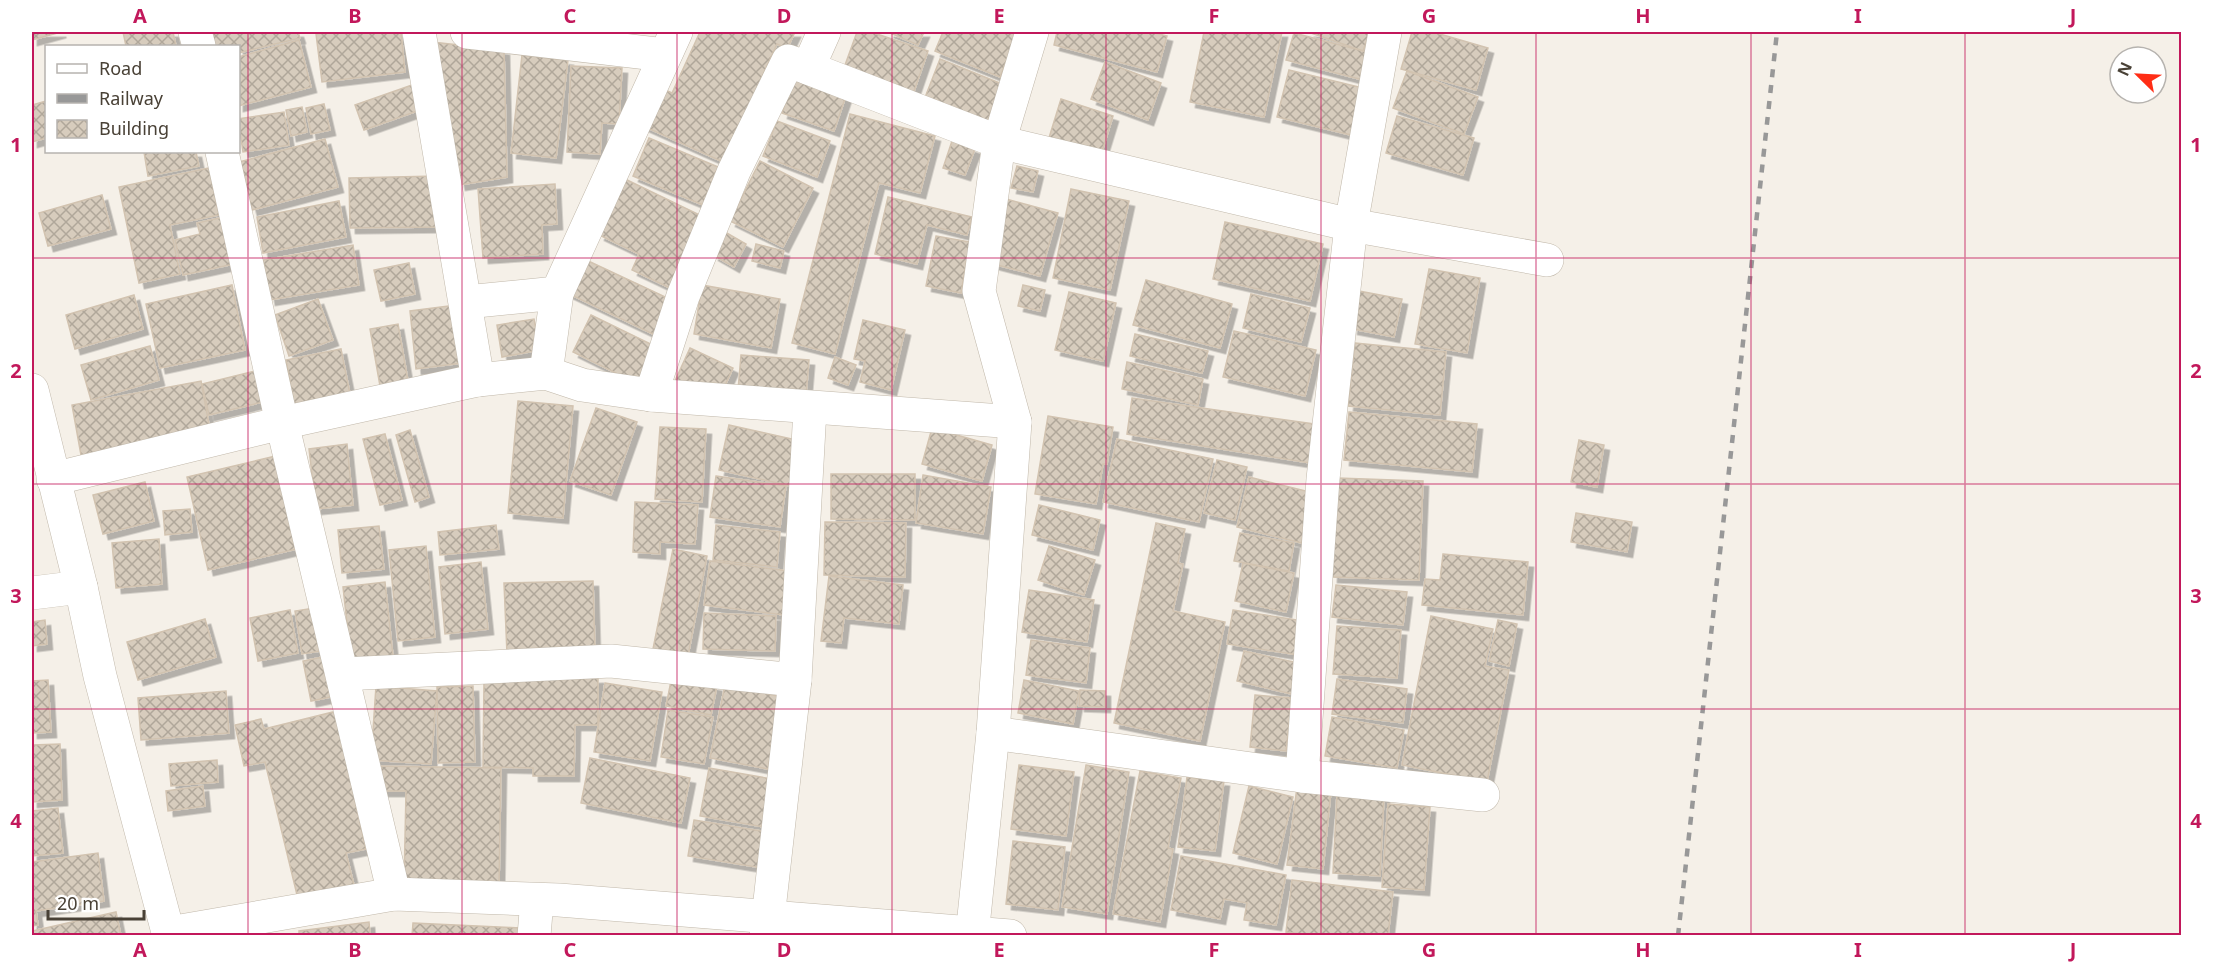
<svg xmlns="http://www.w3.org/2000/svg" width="2213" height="967" font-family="'Noto Sans',sans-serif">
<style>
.building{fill:url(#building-cross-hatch);stroke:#d2c3b0;stroke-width:1.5;filter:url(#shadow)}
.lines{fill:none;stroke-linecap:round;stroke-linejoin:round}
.street-casing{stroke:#c1b8aa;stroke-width:34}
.street{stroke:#fff;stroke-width:33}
.rail{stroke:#989898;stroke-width:4.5;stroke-dasharray:8 8;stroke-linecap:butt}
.grid{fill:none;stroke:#c2185b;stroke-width:1.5;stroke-opacity:0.55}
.neatline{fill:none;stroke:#c2185b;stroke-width:2}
.grid-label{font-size:20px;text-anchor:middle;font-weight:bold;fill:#c2185b}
</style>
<defs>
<pattern id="building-cross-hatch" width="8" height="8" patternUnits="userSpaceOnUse" patternTransform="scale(1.5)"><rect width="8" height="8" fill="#d7ccbd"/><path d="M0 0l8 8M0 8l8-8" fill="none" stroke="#b0a79a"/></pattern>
<filter id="shadow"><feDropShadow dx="5.5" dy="5.5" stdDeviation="0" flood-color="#0004"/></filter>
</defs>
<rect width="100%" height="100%" fill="#f5f0e8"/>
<g class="building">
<polygon points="32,32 61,32 32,40"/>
<polygon points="123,32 173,32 176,46 126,46"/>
<polygon points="209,32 298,32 300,38 238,53 238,46 213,46"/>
<polygon points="336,32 401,32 405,72 322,82 316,34"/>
<polygon points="700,32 795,32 787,49 777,44 723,162 643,126 661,88 672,93"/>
<polygon points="857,32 871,32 928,51 911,100 841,76"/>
<polygon points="888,32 924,32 918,45"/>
<polygon points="943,32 1018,32 1000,77 935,51"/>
<polygon points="1057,32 1151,32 1167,36 1157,72 1054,45"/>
<polygon points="1204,32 1282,32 1264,117 1190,102"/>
<polygon points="1308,32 1370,32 1363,51"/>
<polygon points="1412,32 1433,32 1488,48 1476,90 1401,69"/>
<polygon points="1294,33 1371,53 1363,80 1286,60"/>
<polygon points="299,40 311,87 238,106 238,57"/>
<polygon points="432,42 504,50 507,177 460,185"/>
<polygon points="522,55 568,60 556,158 511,153"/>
<polygon points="940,59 1002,84 986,125 924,100"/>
<polygon points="1105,62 1161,83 1148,120 1091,99"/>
<polygon points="571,66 622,68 619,124 602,123 600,154 567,152"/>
<polygon points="1289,70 1363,88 1351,135 1277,117"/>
<polygon points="1407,71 1478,97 1464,134 1393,108"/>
<polygon points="796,72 848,90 834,131 782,113"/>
<polygon points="412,85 420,110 364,130 355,105"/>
<polygon points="1061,99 1113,116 1100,158 1048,141"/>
<polygon points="46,101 46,138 32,142 32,105"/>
<polygon points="324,104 330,130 311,134 306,108"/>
<polygon points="302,107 307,132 291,136 286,110"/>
<polygon points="284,112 289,145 243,152 238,119"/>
<polygon points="850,114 935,136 920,193 879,183 835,354 792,343"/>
<polygon points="1397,116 1474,138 1463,175 1386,153"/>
<polygon points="777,121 830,141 817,177 763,156"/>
<polygon points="649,138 718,167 703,205 633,176"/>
<polygon points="325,139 338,187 252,210 239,162"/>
<polygon points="952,141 975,149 965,175 943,168"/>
<polygon points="144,152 196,152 199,166 148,176"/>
<polygon points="760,161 813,188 783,247 730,221"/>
<polygon points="1017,166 1038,171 1033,192 1011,188"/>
<polygon points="209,168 219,215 170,225 180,274 139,283 119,187"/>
<polygon points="437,176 438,227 350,228 349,178"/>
<polygon points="625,179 706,218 672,289 632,270 639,254 599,235"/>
<polygon points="555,184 557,224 542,225 543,254 483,258 478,189"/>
<polygon points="1071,189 1129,201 1110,290 1053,278"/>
<polygon points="102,195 111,229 48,246 39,213"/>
<polygon points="888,197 972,217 967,235 927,225 917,264 875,254"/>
<polygon points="1006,199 1058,213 1040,276 989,263"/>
<polygon points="339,201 346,237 263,253 257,217"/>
<polygon points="224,217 234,264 183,275 175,240 200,234 197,223"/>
<polygon points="1225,222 1323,244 1310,301 1213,279"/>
<polygon points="725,232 746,244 734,267 713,255"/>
<polygon points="936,236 970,242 961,293 926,286"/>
<polygon points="756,244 784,251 780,268 752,261"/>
<polygon points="353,245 359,285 270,300 263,260"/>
<polygon points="584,259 674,301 657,336 567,293"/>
<polygon points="409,263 415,294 381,301 374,270"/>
<polygon points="1429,269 1480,278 1467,353 1415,344"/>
<polygon points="1146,280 1232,304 1220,348 1133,325"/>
<polygon points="232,285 245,350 160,368 146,304"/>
<polygon points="702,285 780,299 771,348 694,334"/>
<polygon points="1023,285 1045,290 1040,311 1018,306"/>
<polygon points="1359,291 1402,299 1394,337 1352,329"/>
<polygon points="1069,292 1116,303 1103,361 1055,350"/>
<polygon points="1251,294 1310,308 1301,342 1243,328"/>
<polygon points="134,295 143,329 75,349 66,315"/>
<polygon points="318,299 333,340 289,356 275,315"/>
<polygon points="456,305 462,363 416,369 410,311"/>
<polygon points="591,315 661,349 642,386 573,352"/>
<polygon points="534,319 540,350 502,357 497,325"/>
<polygon points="863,320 905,330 891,390 860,382 865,361 854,359"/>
<polygon points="398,324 408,381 380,386 370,329"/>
<polygon points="1234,331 1316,350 1305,396 1223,377"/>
<polygon points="1135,334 1208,351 1202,373 1130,356"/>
<polygon points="1355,343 1446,352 1440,415 1348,406"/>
<polygon points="150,346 159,380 91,400 81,365"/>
<polygon points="690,348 733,368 718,401 675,381"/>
<polygon points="341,349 350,394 294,404 286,360"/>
<polygon points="741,355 809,360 806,396 738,390"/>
<polygon points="835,357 856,365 848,385 828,378"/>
<polygon points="1127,362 1203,379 1198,405 1122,389"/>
<polygon points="259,370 267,401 209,415 202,384"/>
<polygon points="201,381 210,430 81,455 72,405"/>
<polygon points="1132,398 1321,425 1316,464 1127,434"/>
<polygon points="518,401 573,406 563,518 508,513"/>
<polygon points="596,408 637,422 611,495 570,481"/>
<polygon points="1349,412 1477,424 1472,472 1344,460"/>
<polygon points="1048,416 1113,427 1107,464 1103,464 1096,504 1035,494"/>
<polygon points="729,425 801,441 791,486 719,470"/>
<polygon points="660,427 706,429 702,502 655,499"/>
<polygon points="932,428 992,445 982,481 922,464"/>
<polygon points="410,430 429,497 415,502 396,435"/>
<polygon points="385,434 402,500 380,505 363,439"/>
<polygon points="1117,439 1213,459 1199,522 1103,502"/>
<polygon points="1579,440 1604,445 1597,487 1571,482"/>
<polygon points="347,444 353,505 316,509 309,449"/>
<polygon points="280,455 301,548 208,570 187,477"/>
<polygon points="1217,460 1247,467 1235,520 1204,513"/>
<polygon points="831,474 915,474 915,520 831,519"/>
<polygon points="923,475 991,487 983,534 916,523"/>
<polygon points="716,476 786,486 780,527 710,517"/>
<polygon points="1249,477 1314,493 1302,543 1237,527"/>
<polygon points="1337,478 1423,481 1419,580 1332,577"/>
<polygon points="145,482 154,521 103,534 93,495"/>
<polygon points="635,502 698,505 695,544 660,542 660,554 633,552"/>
<polygon points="1039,505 1100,520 1093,550 1032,535"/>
<polygon points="190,509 192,532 165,535 163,511"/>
<polygon points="1576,513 1632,522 1627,552 1571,542"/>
<polygon points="825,522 906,523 905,577 824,575"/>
<polygon points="1156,523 1185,529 1178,563 1183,564 1173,611 1225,622 1200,741 1114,723"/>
<polygon points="496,525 499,549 440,555 438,532"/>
<polygon points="716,525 780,532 777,567 713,560"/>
<polygon points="379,526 384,569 342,573 338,530"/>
<polygon points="1240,533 1294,543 1289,571 1234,561"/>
<polygon points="159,539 162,584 116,588 112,543"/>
<polygon points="426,546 435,637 398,641 389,550"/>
<polygon points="1049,546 1095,560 1084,595 1038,580"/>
<polygon points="673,549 707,556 688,656 653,649"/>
<polygon points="1443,554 1528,562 1523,615 1422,605 1425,579 1440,580"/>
<polygon points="710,561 789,571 784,615 704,605"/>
<polygon points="481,562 488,629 445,634 439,567"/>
<polygon points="1243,563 1294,573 1286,612 1235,601"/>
<polygon points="829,576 903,585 899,624 844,618 841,643 821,641"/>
<polygon points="593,581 595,650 507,654 504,583"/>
<polygon points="385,582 393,656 351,660 343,587"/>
<polygon points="1336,585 1407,592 1403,625 1332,617"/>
<polygon points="1029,590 1094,600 1087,642 1022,632"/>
<polygon points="314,608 321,651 302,654 295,611"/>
<polygon points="290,610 298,653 258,661 250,618"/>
<polygon points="1233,610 1304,621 1298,655 1227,644"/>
<polygon points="704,613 776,616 775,651 703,649"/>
<polygon points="1431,616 1493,629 1485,666 1509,670 1487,782 1402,765"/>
<polygon points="205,619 216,657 138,680 127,642"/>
<polygon points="45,620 47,644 32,646 32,622"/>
<polygon points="1498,620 1517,624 1509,666 1489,661"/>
<polygon points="1337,626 1401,630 1397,678 1333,674"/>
<polygon points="1031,640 1090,648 1086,683 1026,675"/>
<polygon points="1244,651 1303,664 1296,695 1237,681"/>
<polygon points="323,657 331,697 311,701 303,661"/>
<polygon points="672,676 717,686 711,715 666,706"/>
<polygon points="598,678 598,725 575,725 574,776 533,776 533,768 483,767 484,681"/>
<polygon points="1337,679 1407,689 1403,723 1332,714"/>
<polygon points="48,680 51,732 32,733 32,681"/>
<polygon points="1024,680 1079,691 1073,724 1018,713"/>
<polygon points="605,683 662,692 650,761 594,752"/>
<polygon points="725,685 782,697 768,769 710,758"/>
<polygon points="376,686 437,691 431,764 371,760"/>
<polygon points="473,686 475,762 438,763 437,687"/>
<polygon points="1080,690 1105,691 1105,707 1079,706"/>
<polygon points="226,691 229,733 141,740 138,698"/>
<polygon points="1255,695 1292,698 1286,751 1250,747"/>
<polygon points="668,710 713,717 704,764 661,757"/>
<polygon points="337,711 358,800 355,801 366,849 346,853 354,885 298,899 265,762 244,766 235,725 261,719 264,729"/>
<polygon points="1332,717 1404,730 1397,768 1325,756"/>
<polygon points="60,744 62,800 32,802 32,745"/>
<polygon points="590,758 690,778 681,823 581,803"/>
<polygon points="217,760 218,782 171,786 169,764"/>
<polygon points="1019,765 1074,772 1066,836 1011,829"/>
<polygon points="1086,765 1129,772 1107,914 1062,907"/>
<polygon points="373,766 501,768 499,887 404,886 406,791 372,791"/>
<polygon points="709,768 772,779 764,827 700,816"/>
<polygon points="1140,771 1181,778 1168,848 1173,849 1160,922 1113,914"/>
<polygon points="1187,777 1224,781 1215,851 1178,847"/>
<polygon points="203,786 205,806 168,811 166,791"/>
<polygon points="1249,786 1293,797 1277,864 1233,853"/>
<polygon points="1297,787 1331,791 1323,869 1287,865"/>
<polygon points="1337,794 1384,796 1380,876 1333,873"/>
<polygon points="1388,804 1430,807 1424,890 1382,887"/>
<polygon points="58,808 63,853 32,856 32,811"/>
<polygon points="694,820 767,832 762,868 688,856"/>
<polygon points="1013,841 1065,847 1058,910 1006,904"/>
<polygon points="98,853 104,901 36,911 38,925 32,926 32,862"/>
<polygon points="1181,856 1286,875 1276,925 1244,920 1247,903 1224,899 1220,919 1171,910"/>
<polygon points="1292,880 1393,892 1388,936 1317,936 1286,932"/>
<polygon points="116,912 121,936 32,936 32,931"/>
<polygon points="369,922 370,934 299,936 299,931"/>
<polygon points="413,923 520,928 520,936 412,936"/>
</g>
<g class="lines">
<defs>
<g id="street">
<polyline points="195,32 199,46"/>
<polyline points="419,32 478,380"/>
<polyline points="467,32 665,55"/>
<polyline points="808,68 999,142 1351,225 1385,32"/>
<polyline points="222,152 282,423 394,894"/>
<polyline points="466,302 557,293 676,32"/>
<polyline points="546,373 557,293"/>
<polyline points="32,390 81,587 100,676 169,936"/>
<polyline points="651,395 683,296 734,171 788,61 808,68 824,32"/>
<polyline points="53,479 282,423 478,380 546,373 582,385 651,395 1015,422"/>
<polyline points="32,593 81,587"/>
<polyline points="343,674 611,661 795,680 810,409"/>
<polyline points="993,733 1302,776 1483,795"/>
<polyline points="1302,776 1323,479 1351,225 1547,260"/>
<polyline points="169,933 394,894 559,900 1010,936"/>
<polyline points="534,936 537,900"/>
<polyline points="766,936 795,680"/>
<polyline points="972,936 993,733 1015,422 979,291 999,142 1032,32"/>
</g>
</defs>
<use href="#street" class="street-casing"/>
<use href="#street" class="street"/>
<polyline class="rail" points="1678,936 1777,32"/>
</g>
<path class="grid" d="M248,32V936M462,32V936M677,32V936M892,32V936M1106,32V936M1321,32V936M1536,32V936M1751,32V936M1965,32V936M32,258H2182M32,484H2182M32,709H2182"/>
<rect width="2213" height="967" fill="none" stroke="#ffffff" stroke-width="66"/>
<rect x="45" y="45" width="195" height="108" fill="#ffffff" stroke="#b6b3af" stroke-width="1.5"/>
<rect x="57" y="64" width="30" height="9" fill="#ffffff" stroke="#b6b3af" stroke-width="1.5"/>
<text x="99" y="75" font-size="18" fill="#494136">Road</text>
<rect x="57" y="94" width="30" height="9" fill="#989898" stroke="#b6b3af" stroke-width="1.5"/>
<text x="99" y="105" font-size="18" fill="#494136">Railway</text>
<rect x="57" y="120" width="30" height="18" fill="url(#building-cross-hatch)" stroke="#b6b3af" stroke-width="1.5"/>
<text x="99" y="135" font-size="18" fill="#494136">Building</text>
<g transform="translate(2138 75) rotate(294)"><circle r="28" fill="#ffffff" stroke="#b6b3af" stroke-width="1.5"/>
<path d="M0-4.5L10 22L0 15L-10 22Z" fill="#ff2d15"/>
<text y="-9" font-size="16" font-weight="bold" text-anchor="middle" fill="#494136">N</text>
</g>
<path d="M48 910v9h96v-9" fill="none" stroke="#494136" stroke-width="3"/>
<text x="57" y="910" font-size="18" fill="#494136" stroke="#ffffff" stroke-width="4.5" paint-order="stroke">20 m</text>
<rect x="33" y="33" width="2147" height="901" class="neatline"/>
<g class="grid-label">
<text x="140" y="23">A</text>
<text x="355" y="23">B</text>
<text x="570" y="23">C</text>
<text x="784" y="23">D</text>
<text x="999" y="23">E</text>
<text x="1214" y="23">F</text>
<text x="1429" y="23">G</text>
<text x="1643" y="23">H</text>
<text x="1858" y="23">I</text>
<text x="2073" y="23">J</text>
<text x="16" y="152">1</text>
<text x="2196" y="152">1</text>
<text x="16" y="378">2</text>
<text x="2196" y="378">2</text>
<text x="16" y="603">3</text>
<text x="2196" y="603">3</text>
<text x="16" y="828">4</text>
<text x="2196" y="828">4</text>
<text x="140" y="957">A</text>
<text x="355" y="957">B</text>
<text x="570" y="957">C</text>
<text x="784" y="957">D</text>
<text x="999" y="957">E</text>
<text x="1214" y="957">F</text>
<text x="1429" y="957">G</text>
<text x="1643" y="957">H</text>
<text x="1858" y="957">I</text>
<text x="2073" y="957">J</text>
</g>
</svg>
